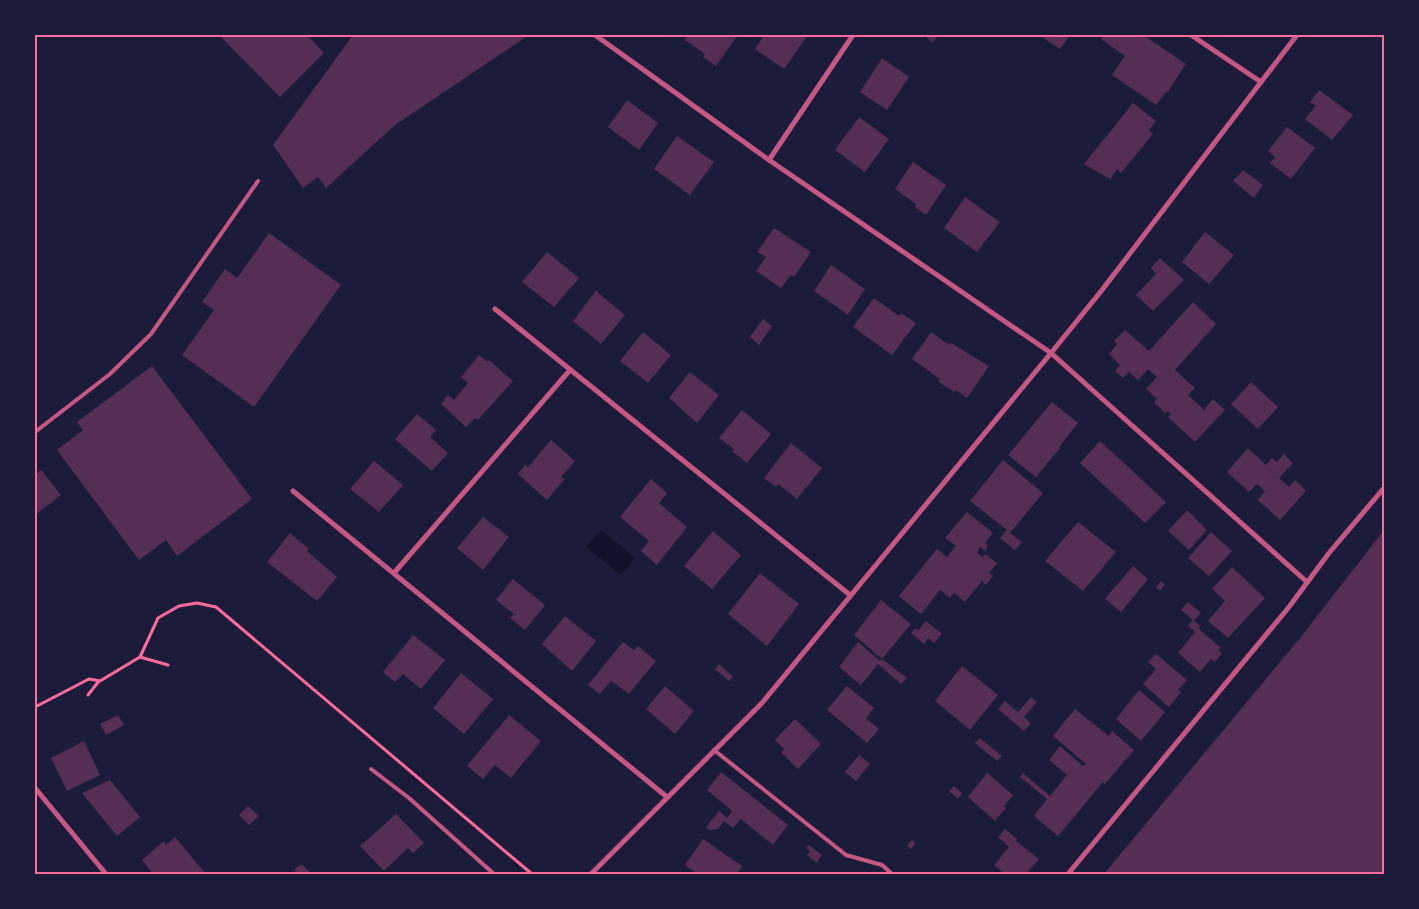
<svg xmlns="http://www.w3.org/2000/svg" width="1419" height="909" font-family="'PT Sans Narrow',sans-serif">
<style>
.water{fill:#12122b}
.building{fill:#542f53}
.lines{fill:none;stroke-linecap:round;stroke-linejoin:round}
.path{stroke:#ff6b9d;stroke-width:3}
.service{stroke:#c65784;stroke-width:4}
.minor{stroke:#c65784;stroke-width:5}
.neatline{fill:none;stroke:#ff6b9d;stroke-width:2}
</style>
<rect width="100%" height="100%" fill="#1b1b3a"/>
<polygon class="water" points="601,530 635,558 621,575 586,547"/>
<g class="building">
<polygon points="219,35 307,35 324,53 280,97"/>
<polygon points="353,35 529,35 395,125 326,188 318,177 303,188 273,145"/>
<polygon points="688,35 735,35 737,36 716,66 703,57 705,54 685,40"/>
<polygon points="764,35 808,35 784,69 755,49"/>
<polygon points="923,35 938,35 933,42"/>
<polygon points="1039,35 1070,35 1060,49"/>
<polygon points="1103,35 1143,35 1186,64 1167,93 1166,92 1156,105 1112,75 1125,56 1101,39"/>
<polygon points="882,58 909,77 887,110 860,92"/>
<polygon points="1319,90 1353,115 1332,140 1305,119 1316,106 1310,102"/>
<polygon points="627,100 658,123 639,150 608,127"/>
<polygon points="1133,103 1156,121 1149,130 1153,134 1121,173 1117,169 1110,179 1084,164"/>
<polygon points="859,117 889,139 865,172 835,150"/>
<polygon points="1287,127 1315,148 1291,179 1270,163 1275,157 1268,151"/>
<polygon points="677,136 714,162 690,195 654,169"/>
<polygon points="913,162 946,185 926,215 915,207 916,204 895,189"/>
<polygon points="1243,170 1263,185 1254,198 1233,181"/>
<polygon points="965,197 1000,222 977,252 944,228"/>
<polygon points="774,228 811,252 794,277 791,275 781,288 756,271 766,257 757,252"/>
<polygon points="1205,232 1234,255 1209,284 1182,262"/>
<polygon points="269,233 341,285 254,407 182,355 214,310 202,302 225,269 237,278"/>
<polygon points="547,252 579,278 554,307 522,282"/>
<polygon points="1160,258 1184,280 1153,311 1136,295 1156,274 1151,268"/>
<polygon points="831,265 865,289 848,315 814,291"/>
<polygon points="596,291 625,315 601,344 573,321"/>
<polygon points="874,298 899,316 901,313 916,323 892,355 853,327"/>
<polygon points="1193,302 1216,324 1175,370 1195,388 1188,395 1204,410 1213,399 1225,410 1195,442 1168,417 1171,414 1167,411 1165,413 1154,402 1157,399 1146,389 1157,377 1148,369 1138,380 1129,372 1123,378 1115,371 1120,365 1109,354 1117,345 1114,341 1125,330 1149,351"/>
<polygon points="763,319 772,326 759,345 750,337"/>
<polygon points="643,332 671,355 648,383 620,361"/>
<polygon points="931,332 949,345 951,343 989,366 967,398 956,390 954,392 939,382 940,379 912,359"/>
<polygon points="479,355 488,362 489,360 513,381 478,420 475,418 466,427 441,404 448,395 454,400 468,383 461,377"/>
<polygon points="152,366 252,499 177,556 166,540 139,560 57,450 83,430 77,422"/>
<polygon points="690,372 719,395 697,423 669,398"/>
<polygon points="1251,382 1278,407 1258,429 1231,404"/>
<polygon points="1052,402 1078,423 1059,447 1060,448 1036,477 1008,455"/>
<polygon points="742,410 771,434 747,463 732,451 734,449 719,438"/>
<polygon points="417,414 436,430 430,437 448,453 432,471 395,439"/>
<polygon points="551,440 575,461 561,477 564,480 547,500 518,474 525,465 528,467"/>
<polygon points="1100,441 1166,502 1145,523 1080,463"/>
<polygon points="791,443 822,468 797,499 778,484 776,487 764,478"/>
<polygon points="1248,448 1266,465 1272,458 1277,462 1284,454 1293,463 1279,478 1289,487 1295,480 1306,491 1280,520 1258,500 1265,491 1257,484 1249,492 1227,472"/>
<polygon points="1003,460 1043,493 1010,533 1022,542 1015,550 1000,538 1007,530 970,501"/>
<polygon points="374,461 403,485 379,512 350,489"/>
<polygon points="41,470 61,495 35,515 35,475"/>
<polygon points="651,479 667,493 659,503 687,527 657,565 641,551 649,541 620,517"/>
<polygon points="1187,510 1207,530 1189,550 1168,531"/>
<polygon points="967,512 993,533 985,543 988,546 985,551 980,547 977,553 983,557 985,554 997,563 989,573 993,576 986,585 982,581 965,602 954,593 950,598 940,590 921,614 899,596 937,549 947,557 956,546 945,538"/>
<polygon points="483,517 509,537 483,570 457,548"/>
<polygon points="1078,522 1116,552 1083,591 1045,561"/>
<polygon points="1384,530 1384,874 1104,874 1300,638"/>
<polygon points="713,531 741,555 712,589 684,566"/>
<polygon points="1211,532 1232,551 1209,576 1188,558"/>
<polygon points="290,533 309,549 307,551 337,577 317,601 267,562"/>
<polygon points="1133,566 1148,579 1121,612 1105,599"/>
<polygon points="1232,567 1265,598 1228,638 1208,621 1225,601 1212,589"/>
<polygon points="760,573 799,604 767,646 728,614"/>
<polygon points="513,579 545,605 525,630 510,618 514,614 496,600"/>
<polygon points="1161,581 1165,585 1160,591 1156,587"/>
<polygon points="881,600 911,624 882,659 907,678 901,684 878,664 861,685 839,667 858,642 880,661 882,659 854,635"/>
<polygon points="1188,602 1201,613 1194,621 1181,610"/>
<polygon points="565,616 596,641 572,671 542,644"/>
<polygon points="1193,620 1200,626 1199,629 1221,648 1218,650 1222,653 1215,662 1211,659 1200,672 1178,653 1195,632 1188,626"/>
<polygon points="926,621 942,634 934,643 928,638 924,644 911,633 915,628 918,630"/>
<polygon points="413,635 445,660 421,689 403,674 395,682 383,672"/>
<polygon points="623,642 634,650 638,646 656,661 629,694 611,681 600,694 588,685"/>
<polygon points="1156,654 1187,680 1178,690 1181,692 1169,707 1143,684 1156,669 1148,662"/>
<polygon points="719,664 733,677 729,681 715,669"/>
<polygon points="962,666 998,695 970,730 935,701"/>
<polygon points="461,673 493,699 464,734 433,708"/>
<polygon points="665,686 694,711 675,734 646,709"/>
<polygon points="847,686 874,708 866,718 879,729 867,743 827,710"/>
<polygon points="1139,690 1165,712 1141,741 1116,719"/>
<polygon points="1031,697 1037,702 1024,717 1031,723 1024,731 998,709 1005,701 1018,712"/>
<polygon points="1075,709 1109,736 1112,731 1134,750 1105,784 1103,782 1058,836 1034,816 1047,799 1020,777 1023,773 1050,796 1067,775 1049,760 1060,746 1083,766 1086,764 1053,736"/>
<polygon points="118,715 124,725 106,735 100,724"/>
<polygon points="509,715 541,741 511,778 495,765 483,779 467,766"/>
<polygon points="795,719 821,744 798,769 781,752 784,749 775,740"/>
<polygon points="980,738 1002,756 997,761 975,743"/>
<polygon points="84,741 100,775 67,791 51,758"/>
<polygon points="859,755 870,764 856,781 845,772"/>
<polygon points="721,772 788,825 773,845 741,819 733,828 724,821 718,829 710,830 706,827 719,811 727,818 732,811 707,790"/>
<polygon points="987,773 1013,795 1004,806 1006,808 995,821 968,797"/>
<polygon points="110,780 140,817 117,836 82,793"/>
<polygon points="954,786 962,793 958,799 949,791"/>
<polygon points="248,806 259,816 249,825 239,815"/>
<polygon points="396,814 424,843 413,853 408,848 384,871 360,846"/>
<polygon points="1005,829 1017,839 1016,841 1039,859 1026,874 1005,874 994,865 1009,847 998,837"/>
<polygon points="175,837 205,873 203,874 153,874 142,860 164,841 166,845"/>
<polygon points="703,839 742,866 737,874 721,873 698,874 685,865"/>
<polygon points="912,840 916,843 911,849 907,846"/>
<polygon points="809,845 822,855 817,863 807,855 810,851 806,848"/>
<polygon points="301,864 310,872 310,874 298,874 294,870"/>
</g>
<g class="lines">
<g class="path">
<polyline points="140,657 168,665"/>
<polyline points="88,695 99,681"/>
<polyline points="35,707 89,679 100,681 140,657 158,618 179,606 197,603 216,607 532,874"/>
</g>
<g class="service">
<polyline points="35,432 110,374 151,334 258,181"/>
<polyline points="714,750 846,855 882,865 892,874"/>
<polyline points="371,769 409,798 494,874"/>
</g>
<g class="minor">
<polyline points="595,35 769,160 1051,353 1307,582"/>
<polyline points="1191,35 1261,82"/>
<polyline points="769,160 853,35"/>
<polyline points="495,309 850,595"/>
<polyline points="293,491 667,797"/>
<polyline points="394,573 570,370"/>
<polyline points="35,788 106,874"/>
<polyline points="591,874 762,703 1051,353 1102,290 1297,35"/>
<polyline points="1068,874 1289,607 1329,553 1384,488"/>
</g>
</g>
<rect width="1419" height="909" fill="none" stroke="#1b1b3a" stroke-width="72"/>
<rect x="36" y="36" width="1347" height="837" class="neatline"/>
</svg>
